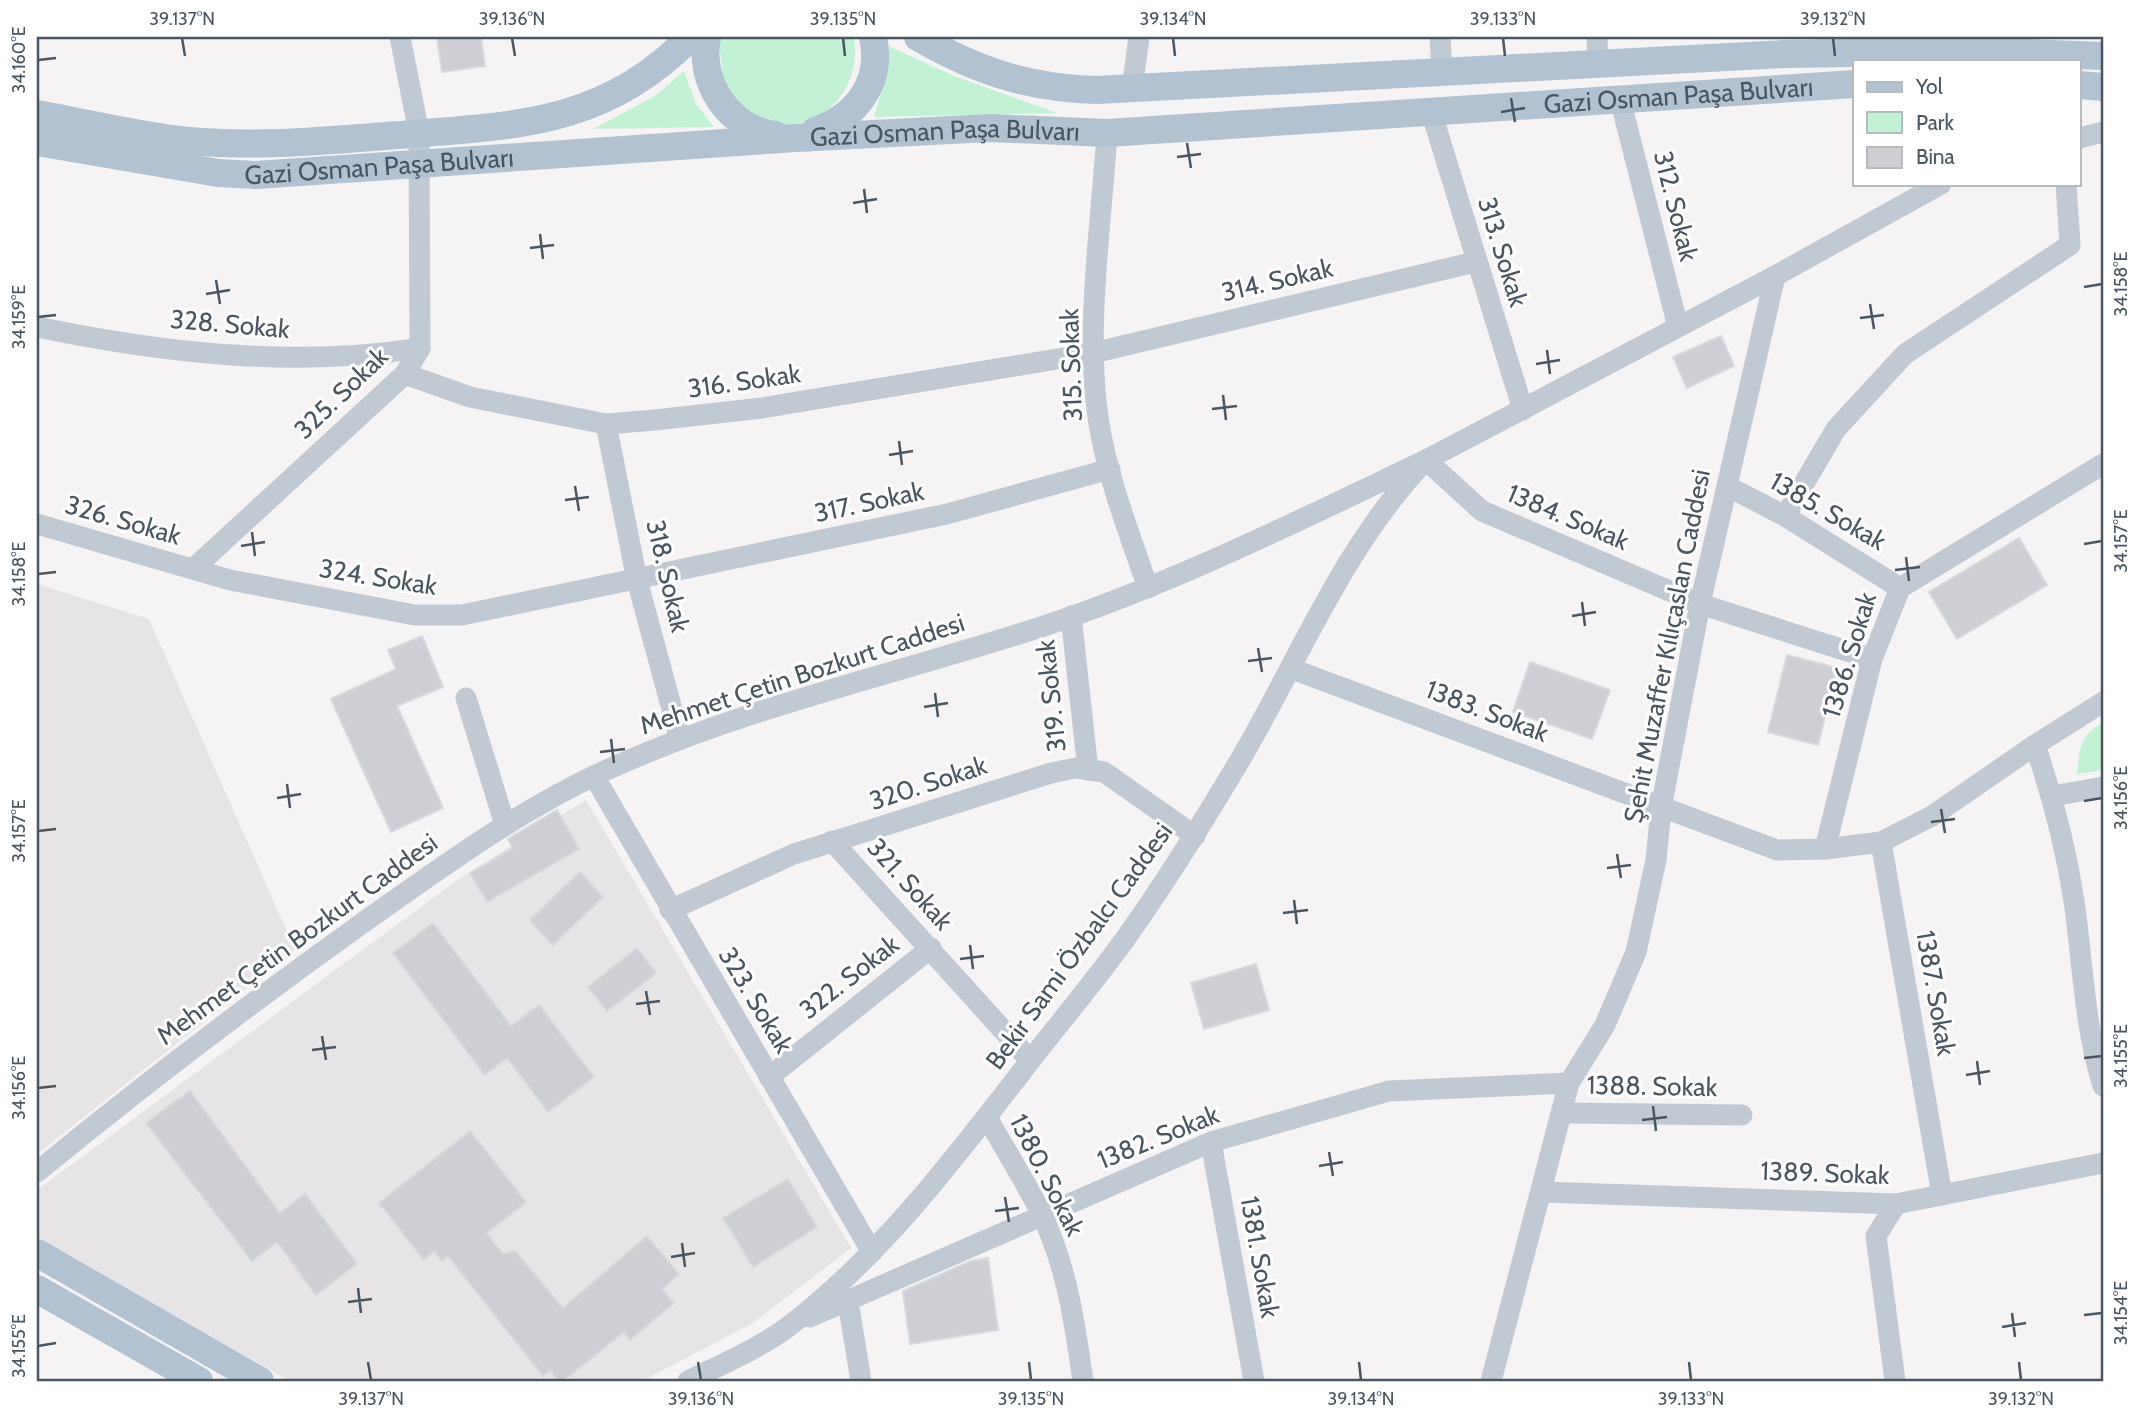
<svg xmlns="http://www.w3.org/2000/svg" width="2140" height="1418" font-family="Cabin,sans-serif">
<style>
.education{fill:#e6e4e5}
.green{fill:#c3f1d5}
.building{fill:#cdcfd5;stroke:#d7d9de;stroke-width:2}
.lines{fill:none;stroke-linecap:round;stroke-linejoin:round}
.minor{stroke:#c1cad2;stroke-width:21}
.major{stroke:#b3c2d1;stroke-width:28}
.ticks{fill:none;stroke:#4a5661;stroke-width:2.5}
.labels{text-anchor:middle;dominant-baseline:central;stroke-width:6;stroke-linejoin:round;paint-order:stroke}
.street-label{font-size:26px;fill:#4a5661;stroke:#fff}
.neatline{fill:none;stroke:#4a5661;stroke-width:2.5}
.ticks-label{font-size:18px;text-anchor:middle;fill:#4a5661}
</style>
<rect width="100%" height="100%" fill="#f5f3f3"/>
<g class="education">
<polygon points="37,584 149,619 295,950 37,1154"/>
<polygon points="586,800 851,1248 753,1323 642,1381 290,1381 37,1239 37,1190 460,878"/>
</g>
<g class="green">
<path d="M718,37H854C863,90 818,140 762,121C749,116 735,99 725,89Z"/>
<polygon points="886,45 954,76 1057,113 874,117 882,90"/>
<polygon points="684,71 696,104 714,127 593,129 655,96"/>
<path d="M2103,722V770L2077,774C2080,747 2079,737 2103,722Z"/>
</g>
<g class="building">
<polygon points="437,37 481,37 485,66 442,72"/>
<polygon points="1721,336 1734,366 1687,388 1673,357"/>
<polygon points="2019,538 2047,585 1957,639 1929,592"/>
<polygon points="422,636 443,687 397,706 443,808 391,832 331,699 396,669 388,650"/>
<polygon points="1787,655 1837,668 1818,745 1768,732"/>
<polygon points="1530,662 1610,690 1592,739 1513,712"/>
<polygon points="557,810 579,849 487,902 470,873 513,848 508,839"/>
<polygon points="580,872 603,897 553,945 530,920"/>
<polygon points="433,923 511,1026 539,1005 594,1077 548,1112 507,1058 485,1075 393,953"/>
<polygon points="637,948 656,973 607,1011 588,987"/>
<polygon points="1256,964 1269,1010 1204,1029 1191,983"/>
<polygon points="190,1091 280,1213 305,1194 357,1264 316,1295 277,1242 252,1261 146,1123"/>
<polygon points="470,1131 526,1202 487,1233 503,1254 515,1251 563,1308 647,1236 679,1274 662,1289 674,1303 630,1340 624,1332 563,1381 558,1381 550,1370 543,1376 448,1256 442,1261 434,1251 424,1260 379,1203"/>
<polygon points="788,1179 817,1227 753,1267 723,1218"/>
<polygon points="988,1258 998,1330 910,1344 903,1291 971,1261"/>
</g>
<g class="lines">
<g class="minor">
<polyline points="1440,37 1442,70"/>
<polyline points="1597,37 1598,63"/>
<polyline points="1132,89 1139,37"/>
<polyline points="1620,99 1678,327"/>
<polyline points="1431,111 1523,410"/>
<path d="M1107,133C1101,229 1083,342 1101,435C1111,487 1131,538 1148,588"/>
<polyline points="2079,138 2103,132"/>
<path d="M37,327C163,353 293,368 420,348"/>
<polyline points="405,374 470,397 606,424 655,420 762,408 1093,353 1475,262"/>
<polyline points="606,424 637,580 680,739"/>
<polyline points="1727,486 1785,516 1900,588"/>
<polyline points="1785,516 1836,429 1905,354 2070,245 2066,184"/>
<polyline points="37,524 230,580 415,615 462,615 947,514 1110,469"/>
<polyline points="193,569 405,374 420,348 419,133 400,37"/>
<polyline points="1071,616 1088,770"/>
<polyline points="1292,669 1777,850 1825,849 1881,842 1932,816 2035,745 2103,702"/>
<polyline points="466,698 505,825"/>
<path d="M2035,745C2052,795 2066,848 2074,901C2083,963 2084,1025 2103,1086"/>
<polyline points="594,776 872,1252"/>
<polyline points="2052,796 2103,787"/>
<polyline points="832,841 1030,1060"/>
<polyline points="1881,842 1942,1195"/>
<polyline points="1825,849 1872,659 1900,588 2103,464"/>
<polyline points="670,910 794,854 1051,773 1076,768 1104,772 1195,836"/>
<polyline points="769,1077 931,948"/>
<polyline points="1562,1113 1742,1115"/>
<path d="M987,1117C1005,1150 1026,1182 1042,1215C1067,1267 1075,1325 1083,1381"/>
<polyline points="1211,1142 1254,1381"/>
<path d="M37,1172C143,1085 252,1002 364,922C439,869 515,813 598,774C739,708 894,675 1041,627C1174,583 1300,520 1426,460L1482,511L1700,604L1872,659"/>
<polyline points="1542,1192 1896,1204 2103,1163"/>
<polyline points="848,1302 861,1381"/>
<polyline points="810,1317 1211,1142 1389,1091 1569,1083"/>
<path d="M688,1381C722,1364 763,1347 793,1323C883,1253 954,1159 1023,1070C1056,1027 1091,986 1123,942C1166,882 1205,819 1243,755C1301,655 1345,544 1426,460L1775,276L1941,184"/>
<polyline points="1491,1381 1569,1083 1605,1025 1636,952 1656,860 1661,808 1700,604 1775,276"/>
<polyline points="1895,1381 1876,1236 1896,1204"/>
</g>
<g class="major">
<path d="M707,37C698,82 729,129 775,135"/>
<path d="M918,37C977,71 1028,88 1097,90L1785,54L1979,51L2103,56"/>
<polyline points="2079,85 2103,87"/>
<path d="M37,114C87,123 138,136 189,141C254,147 320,141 386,136C504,126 602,129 690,37"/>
<path d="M815,131C856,117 883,83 873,37"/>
<path id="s1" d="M37,142L218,173L256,175L796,138L990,128L1107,133L1855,84"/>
<polyline points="37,1253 260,1381"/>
<polyline points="37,1289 199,1381"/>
</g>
</g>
<path class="ticks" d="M182,38L185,56M512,38L515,56M843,38L845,56M1173,38L1175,56M1503,38L1505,56M1833,38L1835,56M38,60L56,58M1511,98L1515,122M1501,112L1525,108M1187,143L1191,168M1177,157L1201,154M864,189L867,213M853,203L877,199M540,234L543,259M530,248L554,245M216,280L220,304M2084,287L2102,284M206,294L230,290M1870,304L1874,329M38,317L56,315M1860,318L1884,315M1547,350L1550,374M1536,364L1560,360M1223,395L1226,420M1212,409L1237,406M899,441L902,465M889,455L913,451M575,486L579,511M565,500L589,497M252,532L255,556M2084,544L2102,541M241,546L265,542M1906,557L1909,581M1895,570L1920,567M38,574L56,572M1582,602L1585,626M1572,616L1596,612M1258,648L1262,672M1248,661L1272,658M935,693L938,717M924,707L948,703M611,739L614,763M600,752L625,749M287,784L290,808M277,798L301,794M2084,801L2102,798M1941,809L1945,833M1931,822L1955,819M38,831L56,829M1617,854L1621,878M1607,868L1631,865M1294,900L1297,924M1283,913L1308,910M970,945L973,969M960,959L984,956M646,991L650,1015M636,1004L660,1001M322,1036L326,1060M312,1050L336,1047M2084,1058L2102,1056M1977,1061L1980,1085M1966,1075L1990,1071M38,1088L56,1086M1653,1106L1656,1131M1642,1120L1667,1117M1329,1152L1333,1176M1319,1166L1343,1162M1005,1197L1009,1222M995,1211L1019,1208M682,1243L685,1267M671,1257L695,1253M358,1288L361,1313M348,1302L372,1299M2012,1313L2015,1337M2084,1315L2102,1313M2002,1327L2026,1323M38,1346L56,1343M368,1362L371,1380M698,1362L701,1380M1029,1362L1031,1380M1359,1362L1361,1380M1689,1362L1691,1380M2019,1362L2021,1380"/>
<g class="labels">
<g class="street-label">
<text stroke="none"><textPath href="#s1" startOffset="1647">Gazi Osman Paşa Bulvarı</textPath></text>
<text stroke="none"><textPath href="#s1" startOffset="912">Gazi Osman Paşa Bulvarı</textPath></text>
<text stroke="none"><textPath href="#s1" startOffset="345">Gazi Osman Paşa Bulvarı</textPath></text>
<text transform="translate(1676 206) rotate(76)">312. Sokak</text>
<text transform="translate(1503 252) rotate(73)">313. Sokak</text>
<text transform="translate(1277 280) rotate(-13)">314. Sokak</text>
<text transform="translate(230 324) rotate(5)">328. Sokak</text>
<text transform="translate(1071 365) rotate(-92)">315. Sokak</text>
<text transform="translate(744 381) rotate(-8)">316. Sokak</text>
<text transform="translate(341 393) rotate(-44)">325. Sokak</text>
<text transform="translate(869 502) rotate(-12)">317. Sokak</text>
<text transform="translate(1828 511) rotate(30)">1385. Sokak</text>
<text transform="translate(1568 517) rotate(23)">1384. Sokak</text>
<text transform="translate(123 520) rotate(16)">326. Sokak</text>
<text transform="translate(668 576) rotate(77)">318. Sokak</text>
<text transform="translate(378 577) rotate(9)">324. Sokak</text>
<text transform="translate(1667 646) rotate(-79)">Şehit Muzaffer Kılıçaslan Caddesi</text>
<text transform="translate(1849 655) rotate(-73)">1386. Sokak</text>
<text transform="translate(802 674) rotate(-18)">Mehmet Çetin Bozkurt Caddesi</text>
<text transform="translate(1051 696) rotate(-96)">319. Sokak</text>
<text transform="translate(1487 711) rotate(21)">1383. Sokak</text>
<text transform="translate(928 783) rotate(-18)">320. Sokak</text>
<text transform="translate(910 884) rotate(48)">321. Sokak</text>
<text transform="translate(297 939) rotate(-36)">Mehmet Çetin Bozkurt Caddesi</text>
<text transform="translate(1079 946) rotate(-54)">Bekir Sami Özbalcı Caddesi</text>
<text transform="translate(849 977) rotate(-38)">322. Sokak</text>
<text transform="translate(1936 993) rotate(80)">1387. Sokak</text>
<text transform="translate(756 1000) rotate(59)">323. Sokak</text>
<text transform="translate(1652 1086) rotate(1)">1388. Sokak</text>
<text transform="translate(1158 1137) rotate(-22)">1382. Sokak</text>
<text transform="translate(1825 1173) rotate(2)">1389. Sokak</text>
<text transform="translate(1047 1175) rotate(63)">1380. Sokak</text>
<text transform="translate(1260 1257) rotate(80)">1381. Sokak</text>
</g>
</g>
<rect width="2140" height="1418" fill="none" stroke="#ffffff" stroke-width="77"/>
<rect x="1853" y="60" width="228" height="126" fill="#ffffff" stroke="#b7bbc0" stroke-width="2"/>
<rect x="1867" y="82" width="35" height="10" fill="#b3c2d1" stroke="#b7bbc0" stroke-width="2"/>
<text x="1916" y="94" font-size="21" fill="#4a5661">Yol</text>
<rect x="1867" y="112" width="35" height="21" fill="#c3f1d5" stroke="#b7bbc0" stroke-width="2"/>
<text x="1916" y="130" font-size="21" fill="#4a5661">Park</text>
<rect x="1867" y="147" width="35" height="21" fill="#cdcfd5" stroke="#b7bbc0" stroke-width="2"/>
<text x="1916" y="164" font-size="21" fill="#4a5661">Bina</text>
<rect x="38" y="38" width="2064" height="1342" class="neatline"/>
<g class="ticks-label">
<text x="182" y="25">39.137°N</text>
<text x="512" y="25">39.136°N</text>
<text x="843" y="25">39.135°N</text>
<text x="1173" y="25">39.134°N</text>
<text x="1503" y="25">39.133°N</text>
<text x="1833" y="25">39.132°N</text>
<text transform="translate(19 60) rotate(-90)" y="6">34.160°E</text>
<text transform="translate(2121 284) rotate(-90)" y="6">34.158°E</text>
<text transform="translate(19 317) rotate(-90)" y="6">34.159°E</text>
<text transform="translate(2121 541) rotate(-90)" y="6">34.157°E</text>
<text transform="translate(19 574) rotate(-90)" y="6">34.158°E</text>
<text transform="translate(2121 798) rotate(-90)" y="6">34.156°E</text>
<text transform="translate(19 831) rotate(-90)" y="6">34.157°E</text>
<text transform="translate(2121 1056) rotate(-90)" y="6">34.155°E</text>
<text transform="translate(19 1088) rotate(-90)" y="6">34.156°E</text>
<text transform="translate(2121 1313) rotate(-90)" y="6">34.154°E</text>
<text transform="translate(19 1346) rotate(-90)" y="6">34.155°E</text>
<text x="371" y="1405">39.137°N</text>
<text x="701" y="1405">39.136°N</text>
<text x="1031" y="1405">39.135°N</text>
<text x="1361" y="1405">39.134°N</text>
<text x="1691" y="1405">39.133°N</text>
<text x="2021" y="1405">39.132°N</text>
</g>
</svg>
